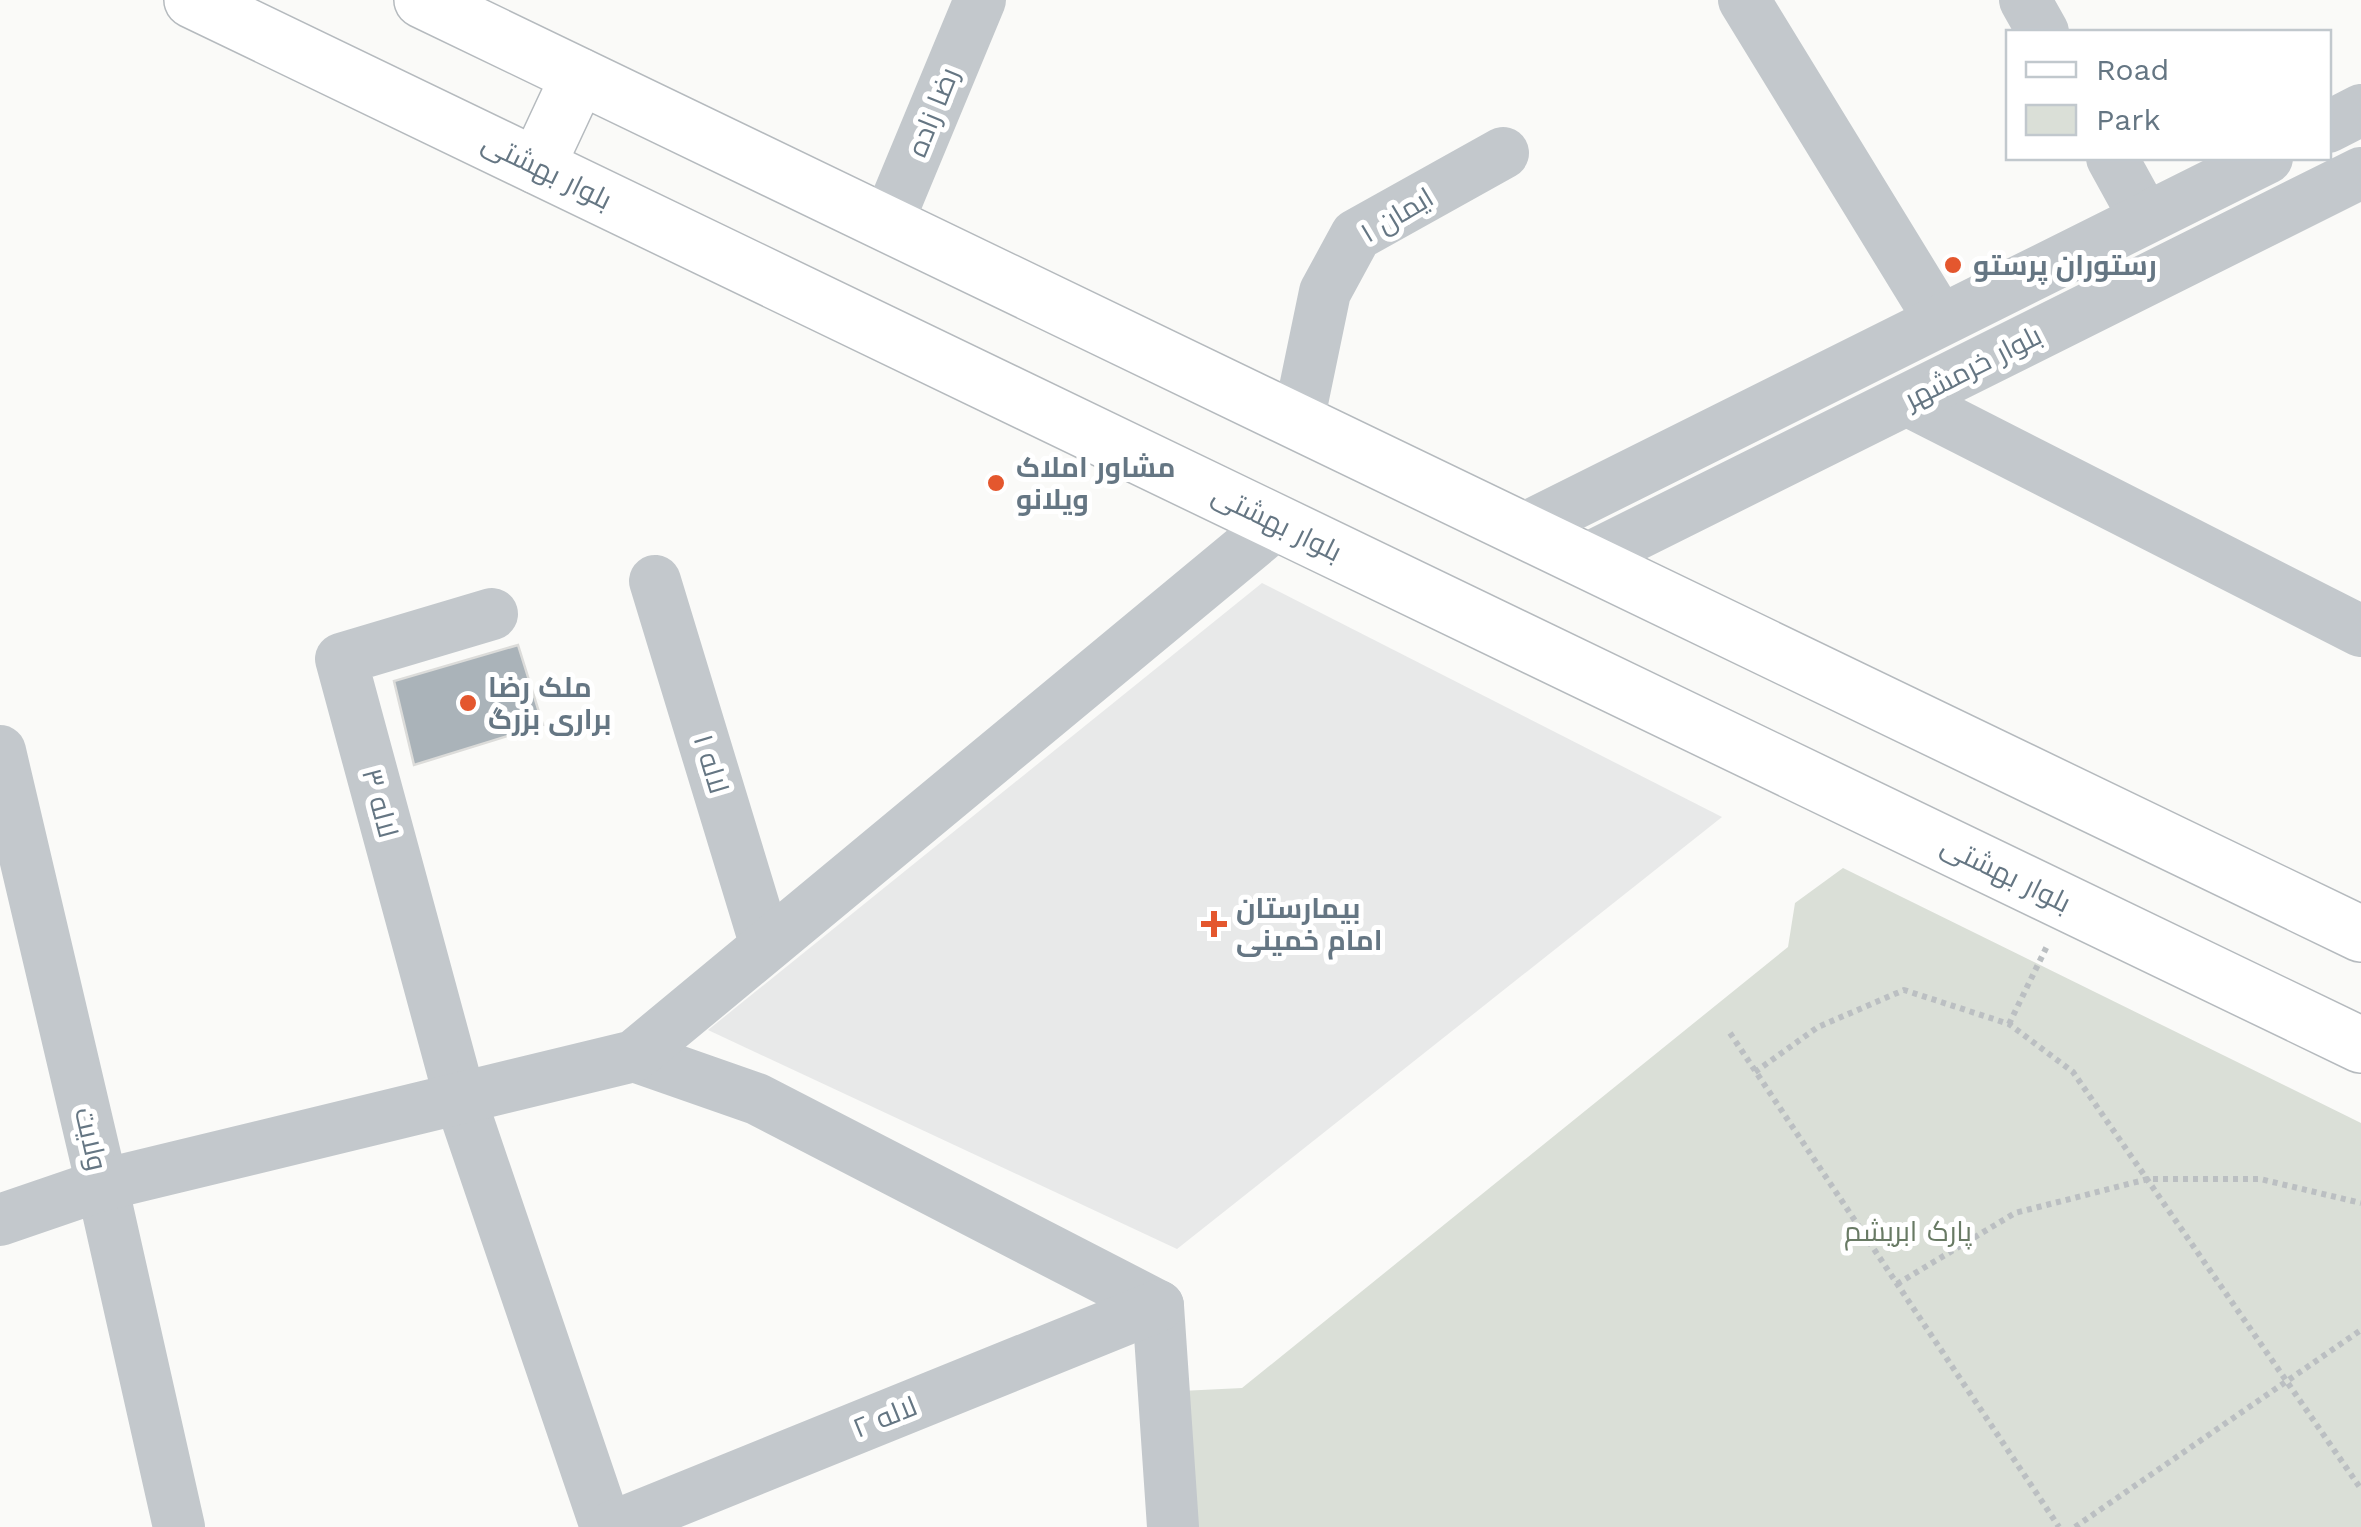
<svg xmlns="http://www.w3.org/2000/svg" width="2361" height="1527" font-family="'Work Sans',Cairo,sans-serif">
<style>
.built{fill:#e8e9e9}
.green{fill:#dadfd7}
.building{fill:#aab3b9;stroke:#dcdcda;stroke-width:2.5}
.lines{fill:none;stroke-linecap:round;stroke-linejoin:round}
.major-casing{stroke:#b5babe;stroke-width:58}
.path{stroke:#bbbfc2;stroke-width:6;stroke-dasharray:5 5;stroke-linecap:butt}
.minor{stroke:#c3c8cc;stroke-width:52}
.major{stroke:#fff;stroke-width:55}
.poi-dot{fill:#e4572e;stroke:#fff;stroke-width:4}
.labels{text-anchor:middle;dominant-baseline:central;stroke-width:10;stroke-linejoin:round;paint-order:stroke}
.street-label{font-size:28px;fill:#657683;stroke:#fff}
.poi-label{font-size:28px;font-weight:bold;fill:#657683;stroke:#fff;text-anchor:start}
.park-label{font-size:28px;fill:#687a64;stroke:#fff}
</style>
<rect width="100%" height="100%" fill="#fafaf8"/>
<polygon class="built" points="1262,583 1722,817 1177,1249 708,1030"/>
<polygon class="green" points="1843,868 2361,1123 2361,1527 1196,1527 1181,1391 1242,1388 1788,947 1795,903"/>
<polygon class="building" points="518,645 543,725 414,765 394,681"/>
<g class="lines">
<defs>
<g id="major">
<polyline points="192,0 2361,1045"/>
<polyline points="422,0 2361,934"/>
<polyline points="537,166 579,76"/>
</g>
</defs>
<use href="#major" class="major-casing"/>
<g class="path">
<polyline points="2009,1024 2048,944"/>
<polyline points="1730,1033 2059,1527"/>
<polyline points="1755,1072 1818,1027 1904,990 2009,1024 2073,1072 2361,1489"/>
<polyline points="1897,1284 2015,1213 2148,1179 2260,1179 2361,1203"/>
<polyline points="2075,1527 2361,1330"/>
</g>
<g class="minor">
<polyline points="1744,0 1940,320"/>
<polyline points="2025,0 2043,32"/>
<polyline points="2328,127 2361,110"/>
<polyline points="2112,158 2145,218"/>
<polyline points="887,224 980,0"/>
<polyline points="1907,400 2361,631"/>
<polyline points="1298,422 1325,292 1356,235 1503,153"/>
<polyline points="1521,530 2267,158"/>
<polyline points="1585,560 2361,173"/>
<polyline points="655,581 766,946"/>
<polyline points="492,614 341,659 460,1098 606,1527"/>
<polyline points="0,751 102,1185 179,1527"/>
<polyline points="634,1056 757,1099 1158,1306 1173,1527"/>
<polyline points="0,1220 102,1185 634,1056 1277,523"/>
<polyline points="612,1527 1158,1306"/>
</g>
<use href="#major" class="major"/>
</g>
<g class="poi-dot">
<circle cx="1953" cy="265" r="10"/>
<circle cx="996" cy="483" r="10"/>
<circle cx="468" cy="703" r="10"/>
<path d="M1209 909h10v10h10v10h-10v10h-10v-10h-10v-10h10z"/>
</g>
<g class="labels">
<g class="street-label">
<text transform="translate(933 112) rotate(-68)">رضا زاده</text>
<text transform="translate(547 171) rotate(26)">بلوار بهشتی</text>
<text transform="translate(1397 215) rotate(-31)">ایمان ۱</text>
<text transform="translate(1973 367) rotate(-27)">بلوار خرمشهر</text>
<text transform="translate(1277 523) rotate(26)">بلوار بهشتی</text>
<text transform="translate(711 764) rotate(73)">لاله ۱</text>
<text transform="translate(380 803) rotate(75)">لاله ۳</text>
<text transform="translate(2006 874) rotate(26)">بلوار بهشتی</text>
<text transform="translate(91 1139) rotate(77)">ولایت</text>
<text transform="translate(885 1417) rotate(-22)">لاله ۲</text>
</g>
<g class="poi-label">
<text x="1973" y="265">رستوران پرستو</text>
<text x="1016" y="467">مشاور املاک<tspan x="1016" dy="32">ویلانو</tspan></text>
<text x="488" y="687">ملک رضا<tspan x="488" dy="32">براری بزرگ</tspan></text>
<text x="1236" y="908">بیمارستان<tspan x="1236" dy="32">امام خمینی</tspan></text>
</g>
<g class="park-label">
<text x="1908" y="1231">پارک ابریشم</text>
</g>
</g>
<rect x="2006" y="30" width="325" height="130" fill="#ffffff" stroke="#c1c8cd" stroke-width="2.5"/>
<rect x="2026" y="62" width="50" height="15" fill="#ffffff" stroke="#c1c8cd" stroke-width="2.5"/>
<text x="2096" y="80" font-size="30" fill="#657683">Road</text>
<rect x="2026" y="105" width="50" height="30" fill="#dadfd7" stroke="#c1c8cd" stroke-width="2.5"/>
<text x="2096" y="130" font-size="30" fill="#657683">Park</text>
</svg>
